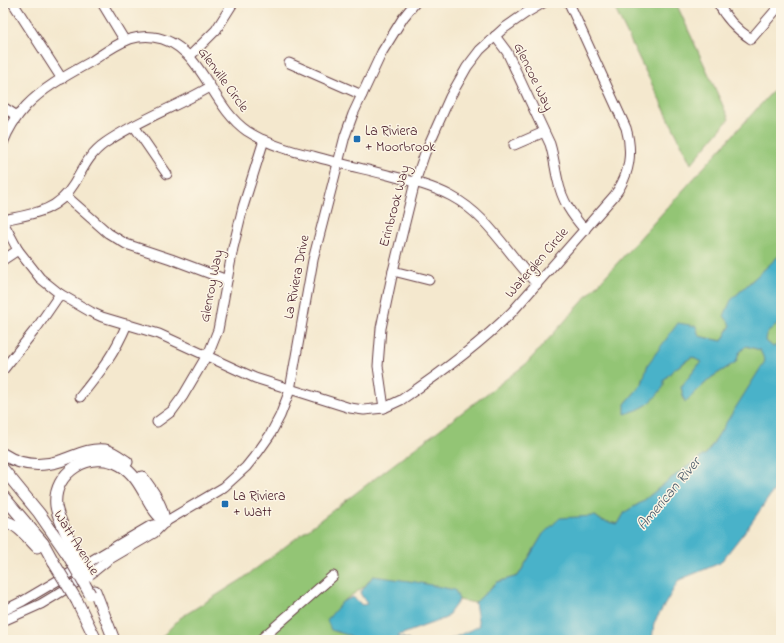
<svg xmlns="http://www.w3.org/2000/svg" width="784" height="643" font-family="'Indie Flower',sans-serif">
<style>
.green{fill:#93c575;stroke:#6e7250}
.water{fill:#4ab2c9;stroke:#4a687a}
.lines{fill:none;stroke-linecap:round;stroke-linejoin:round}
.minor-casing{stroke:#643d43;stroke-width:11}
.major-casing{stroke:#643d43;stroke-width:13}
.minor{stroke:#fff;stroke-width:9}
.major{stroke:#fff;stroke-width:11}
.major-bridge-casing{stroke:#643d43;stroke-width:13;stroke-linecap:butt}
.major-bridge{stroke:#fff;stroke-width:11}
.poi-dot{fill:#1f6fb2;stroke:#fcf5e5;stroke-width:1.5}
.labels{text-anchor:middle;dominant-baseline:central;stroke-width:3;stroke-linejoin:round;paint-order:stroke}
.street-label{font-size:14px;fill:#4a1f2b;stroke:#fcf5e5}
.poi-label{font-size:14px;fill:#4a1f2b;stroke:#fcf5e5;text-anchor:start}
.water-label{font-size:15px;font-style:italic;fill:#4a5a6a;stroke:#fcf5e5}
</style>
<rect width="100%" height="100%" fill="#fcf5e5"/>
<filter id="ink" filterUnits="userSpaceOnUse"><feTurbulence type="fractalNoise" baseFrequency=".025" numOctaves="2"/><feDisplacementMap in="SourceGraphic" scale="8" xChannelSelector="R" yChannelSelector="G"/><feConvolveMatrix kernelMatrix="1 2 1 2 8 2 1 2 1" color-interpolation-filters="sRGB"/></filter>
<filter id="wash" filterUnits="userSpaceOnUse"><feTurbulence type="fractalNoise" baseFrequency=".012" numOctaves="4" result="noise"/><feDisplacementMap in="SourceGraphic" scale="16" xChannelSelector="R" yChannelSelector="G"/><feGaussianBlur stdDeviation="0.9" result="paint"/><feColorMatrix in="noise" values="0 0 0 0 0 0 0 0 0 0 0 0 0 0 0 0 0 1.4 0 .05"/><feComposite in="paint" operator="in"/></filter>
<g filter="url(#wash)">
<rect width="100%" height="100%" fill="#f4e8ce"/>
<g class="green">
<polygon points="612,3 676,3 729,119 691,164"/>
<polygon points="781,82 781,254 731,300 731,325 722,341 699,336 648,364 642,384 625,404 663,381 673,370 692,357 701,362 681,387 685,402 712,377 736,362 739,353 746,346 760,350 766,361 707,453 670,479 642,502 625,512 618,524 602,521 595,516 543,534 518,576 497,582 475,603 459,600 454,590 373,576 365,586 342,602 351,636 349,640 159,640 180,618 241,580 526,364"/>
<polygon points="781,319 781,343 773,347 766,341 767,333 778,324"/>
</g>
<g class="water">
<path d="M781,254V319L778,324L767,333L766,341L773,347L781,343V480L749,526L720,563L679,580L654,623L652,640H449L479,626L475,603L497,582L518,576L543,534L560,518L595,516L602,521L618,524L625,512L642,502L670,479L707,453L765,361L760,350L746,346L739,353L736,362L712,377L685,402L681,387L701,362L692,357L673,370L664,380V386C651,404 645,408 625,414V404L642,384L648,364L678,323L696,326L699,336L722,341L731,325L724,316L731,300Z"/>
<polygon points="373,576 416,582 455,590 459,600 446,618 397,636 409,640 349,640 351,636 331,630 327,620 342,602 353,597 362,605 367,604 360,593"/>
</g>
</g>
<g filter="url(#ink)">
<g class="lines">
<defs>
<g id="minor">
<polyline points="13,3 62,79"/>
<polyline points="102,3 125,41"/>
<path d="M718,3C726,19 736,29 751,39L781,4"/>
<path d="M495,36L507,52L550,144C554,157 555,169 558,181C562,201 572,215 585,230"/>
<polyline points="190,56 216,30 233,3"/>
<polyline points="289,63 362,95"/>
<polyline points="3,107 17,116"/>
<polyline points="134,126 167,174"/>
<path d="M3,143C8,130 16,117 26,106C44,87 69,74 92,61C104,53 116,44 130,39C137,37 145,36 153,37C202,43 209,105 247,131C267,144 290,151 313,156C337,163 360,168 384,174C407,180 430,185 451,196C489,216 508,255 537,284"/>
<polyline points="514,145 544,132"/>
<polyline points="66,196 108,233 126,244 171,259 227,280"/>
<path d="M3,220C32,214 57,212 74,184C83,169 89,154 105,143C138,120 176,107 210,87"/>
<path d="M3,222L18,250L40,278L60,294L91,312L102,317L159,334L255,378L350,408L364,410L384,408L401,400C441,373 478,346 512,312L614,196C630,175 633,152 626,128L569,3"/>
<polyline points="3,260 18,250"/>
<polyline points="393,271 429,280"/>
<polyline points="3,370 38,326 60,294"/>
<path d="M80,397C100,372 114,355 127,324"/>
<polyline points="384,408 378,366 381,328 393,271 415,182 425,153 450,97 467,67 480,50 503,29 526,13 543,3"/>
<polyline points="157,422 172,411 183,396 210,350 218,330 233,248 243,207 264,140"/>
<polyline points="3,611 23,601 150,526 164,523"/>
<polyline points="3,621 41,604 56,595 92,573 108,560 154,533 165,522 224,487 246,467 258,452 270,435 280,416 290,390 313,260 345,136 353,114 382,52 403,18 415,3"/>
<polyline points="260,640 333,576"/>
</g>
<g id="major">
<path d="M3,454C21,466 40,467 60,461C75,456 89,448 105,450C112,451 121,458 127,462"/>
<polyline points="3,469 39,513 68,555"/>
<path d="M142,477C153,492 161,502 164,520"/>
<polyline points="3,496 43,543 54,563"/>
<path d="M3,521C18,524 27,537 37,547"/>
<path d="M75,551C69,538 58,520 56,506C52,472 91,449 120,465C138,475 144,495 155,511C158,515 162,519 165,522"/>
<polyline points="95,591 114,640"/>
<polyline points="77,601 96,640"/>
</g>
</defs>
<use href="#minor" class="minor-casing"/>
<use href="#major" class="major-casing"/>
<use href="#minor" class="minor"/>
<use href="#major" class="major"/>
<defs>
<g id="major-bridge">
<polyline points="75,551 88,576"/>
<polyline points="68,555 90,594"/>
<polyline points="54,563 77,601"/>
</g>
</defs>
<use href="#major-bridge" class="major-bridge-casing"/>
<use href="#major-bridge" class="major-bridge"/>
</g>
</g>
<g class="poi-dot">
<rect x="353" y="135" width="8" height="8" rx="2"/>
<rect x="221" y="500" width="8" height="8" rx="2"/>
</g>
<g class="labels">
<g class="street-label">
<text transform="translate(533 77) rotate(64)">Glencoe Way</text>
<text transform="translate(223 80) rotate(54)">Glenville Circle</text>
<text transform="translate(395 206) rotate(-75)">Erinbrook Way</text>
<text transform="translate(537 263) rotate(-49)">Waterglen Circle</text>
<text transform="translate(297 277) rotate(-79)">La Riviera Drive</text>
<text transform="translate(212 286) rotate(-79)">Glenroy Way</text>
<text transform="translate(76 543) rotate(58)">Watt Avenue</text>
</g>
<g class="poi-label">
<text x="365" y="131">La Riviera<tspan x="365" dy="16">+ Moorbrook</tspan></text>
<text x="233" y="496">La Riviera<tspan x="233" dy="16">+ Watt</tspan></text>
</g>
<g class="water-label">
<text transform="translate(669 494) rotate(-50)">American River</text>
</g>
</g>
<rect width="784" height="643" fill="none" stroke="#fcf5e5" stroke-width="16"/>
</svg>
